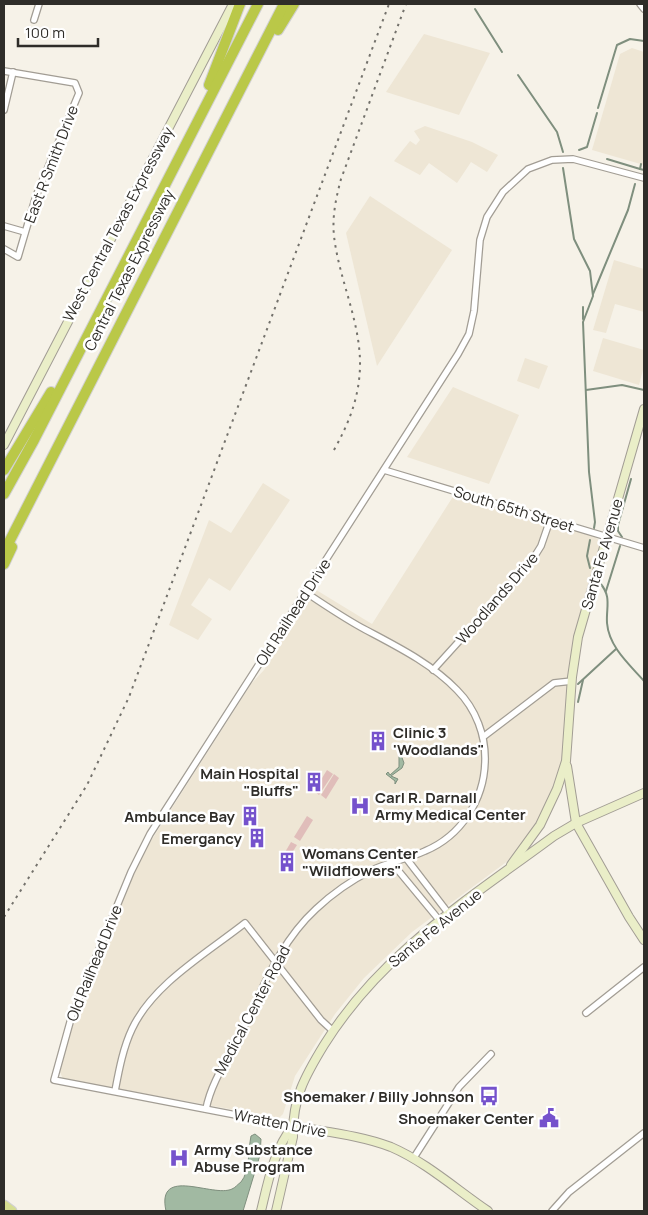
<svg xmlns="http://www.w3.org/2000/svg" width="648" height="1215" font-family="Manrope,sans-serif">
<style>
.built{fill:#eee6d5}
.green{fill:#e0bdba}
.water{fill:#a1b9a2;stroke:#7f8f7e}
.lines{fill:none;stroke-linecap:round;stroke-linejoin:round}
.stream{stroke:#7f8f7e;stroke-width:2}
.street-casing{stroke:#a29d94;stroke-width:8}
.secondary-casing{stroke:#a29d94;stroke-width:10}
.primary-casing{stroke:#d1d1d0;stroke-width:11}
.highway-casing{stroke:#d1d1d0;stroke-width:12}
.street{stroke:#fff;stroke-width:5.5}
.secondary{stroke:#eaeec8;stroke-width:8}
.primary{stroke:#d6de91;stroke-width:9}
.highway{stroke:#bac848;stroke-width:10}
.rail{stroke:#74726c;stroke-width:2;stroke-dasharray:2.5 5;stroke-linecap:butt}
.labels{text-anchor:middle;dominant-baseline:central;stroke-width:5;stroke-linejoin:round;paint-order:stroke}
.street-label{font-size:15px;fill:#2f2d29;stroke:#fff}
.poi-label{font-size:15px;font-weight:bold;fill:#2f2d29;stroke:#fff;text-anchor:end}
</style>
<rect width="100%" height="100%" fill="#f6f2e8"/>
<g class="built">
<polygon points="424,34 490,53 459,115 386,92"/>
<polygon points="632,48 644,52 644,165 592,150 620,54"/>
<polygon points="425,126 472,142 498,155 487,172 471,162 457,183 429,163 420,175 394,161 410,141 416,145 420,140 414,131"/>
<polygon points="370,196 452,250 377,366 346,233"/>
<polygon points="614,260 644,269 644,312 615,304 606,333 593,330"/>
<polygon points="603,338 644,350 644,366 639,385 593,371"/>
<polygon points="525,358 548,366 539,389 517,381"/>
<polygon points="453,387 519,415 489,484 407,457"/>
<polygon points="263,483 290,500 230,591 209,578 191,605 212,619 198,640 169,625 209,520 231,533"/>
<polygon points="454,495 595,537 601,542 576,634 570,667 564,752 554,788 535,828 513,857 412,932 364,978 335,1014 295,1076 283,1114 279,1118 63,1079 60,1072 73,1020 142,855 251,684 264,670 313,588 372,624"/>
</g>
<g class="green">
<polygon points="327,770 333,774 319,795 314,791"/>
<polygon points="334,774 339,778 326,799 321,795"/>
<polygon points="307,816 313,820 300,841 294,837"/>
<polygon points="291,842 297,845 286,862 281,859"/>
</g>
<g class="water">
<polygon points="404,751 410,754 407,757 404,753 401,755 404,763 402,768 391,776 398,779 395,784 395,781 386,774 388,772 390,775 399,767 399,755"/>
<path d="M255,1134L261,1139L260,1155L243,1211H166C156,1165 213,1198 232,1189C235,1188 238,1184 241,1182C250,1171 248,1150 251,1136Z"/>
</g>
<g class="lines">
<g class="stream">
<polyline points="475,9 502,52"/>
<polyline points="518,75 557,132 563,152"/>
<polyline points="598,108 617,45 630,39 644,41"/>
<polyline points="579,150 587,147 597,113"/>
<polyline points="607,159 640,169"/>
<polyline points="641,164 640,169 644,170"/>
<polyline points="563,168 574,239 590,271 593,296 583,322 589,472 595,522 594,528"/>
<polyline points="593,294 628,210 635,184"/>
<polyline points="583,307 583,319"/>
<polyline points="586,390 622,385 644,390"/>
<polyline points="622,537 618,531 618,525 631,479"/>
<polyline points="590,540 587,556 590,568"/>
<path d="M600,583C612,597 606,607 607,623C609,647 629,664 644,681"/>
<polyline points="606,591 620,546"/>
<polyline points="578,684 616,649"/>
<polyline points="578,702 583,680"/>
</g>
<defs>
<g id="street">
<polyline points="640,4 644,9"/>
<polyline points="34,20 39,4"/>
<polyline points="4,71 75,83 79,93 36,196 18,257 4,249"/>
<polyline points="4,110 13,72"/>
<polyline points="4,226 25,232"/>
<polyline points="384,470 644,548"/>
<polyline points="433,670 531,562 541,546 550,520"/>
<polyline points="483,737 554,683 572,681"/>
<polyline points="406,858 449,914"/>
<polyline points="392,863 440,921"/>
<polyline points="586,1013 644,967"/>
<path d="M115,1091C119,1070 123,1048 132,1029C153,984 207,953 245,923L321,1020L333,1031"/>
<path d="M206,1109C211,1083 227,1060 239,1037C262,991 278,944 316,909C333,893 352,880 372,870C389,862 408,859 425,851C461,836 484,800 485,762C486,736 476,709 457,690C432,664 398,647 366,630C345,619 325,605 305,592"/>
<polyline points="293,1126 54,1080 72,1015 131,872 150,834 458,354 469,334 474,311 480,240 487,217 503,192 528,169 552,160 573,159 644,178"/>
<polyline points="413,1159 459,1087 491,1054"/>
<polyline points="552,1211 569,1192 644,1133"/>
</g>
<g id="secondary">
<polyline points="4,445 233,4"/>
<polyline points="567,766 576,823 629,917 644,940"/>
<polyline points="511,865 540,825 557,789 566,761 572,677 578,637 644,409"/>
<path d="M293,1126C325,1132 360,1135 391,1147C426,1162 457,1190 488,1211"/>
<path d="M261,1211C268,1182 274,1149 293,1126"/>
<path d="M276,1211L293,1137C292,1099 305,1076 324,1045C381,953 469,899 554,836L576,823L644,793"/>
</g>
<polyline id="primary" points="4,1205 12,1211"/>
<g id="highway">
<polyline points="278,30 294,4"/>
<polyline points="209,85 240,4"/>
<polyline points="4,470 51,392"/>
<polyline points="4,494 34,440 258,4"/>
<polyline points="4,552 284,4"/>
<polyline points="4,564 12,547"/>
</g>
</defs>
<use href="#street" class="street-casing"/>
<use href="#secondary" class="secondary-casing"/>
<use href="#primary" class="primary-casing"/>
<use href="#highway" class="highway-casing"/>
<use href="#street" class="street"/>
<use href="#secondary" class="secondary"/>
<use href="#primary" class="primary"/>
<use href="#highway" class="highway"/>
<g class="rail">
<path d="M334,450C349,423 359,398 360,367C361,322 339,280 334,236C332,216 336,198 341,179L406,4"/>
<polyline points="4,917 87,785 129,697 389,4"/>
</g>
</g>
<defs>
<symbol id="building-bare" viewBox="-9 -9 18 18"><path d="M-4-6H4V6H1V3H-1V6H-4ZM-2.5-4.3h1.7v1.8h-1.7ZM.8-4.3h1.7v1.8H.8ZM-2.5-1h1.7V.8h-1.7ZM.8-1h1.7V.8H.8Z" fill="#7552cc" stroke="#fff" stroke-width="2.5" paint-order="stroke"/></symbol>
<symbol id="hospital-bare" viewBox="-9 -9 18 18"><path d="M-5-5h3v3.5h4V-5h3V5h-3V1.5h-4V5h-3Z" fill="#7552cc" stroke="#fff" stroke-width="2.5" paint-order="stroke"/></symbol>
<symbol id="bus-bare" viewBox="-9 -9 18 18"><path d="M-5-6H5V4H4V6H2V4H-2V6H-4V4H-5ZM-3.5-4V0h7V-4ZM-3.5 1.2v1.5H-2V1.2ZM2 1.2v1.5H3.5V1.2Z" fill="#7552cc" stroke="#fff" stroke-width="2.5" paint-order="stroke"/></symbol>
<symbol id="civic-bare" viewBox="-9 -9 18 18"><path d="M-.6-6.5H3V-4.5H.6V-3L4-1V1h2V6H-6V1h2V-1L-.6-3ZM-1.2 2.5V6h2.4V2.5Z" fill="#7552cc" stroke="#fff" stroke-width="2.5" paint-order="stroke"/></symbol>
</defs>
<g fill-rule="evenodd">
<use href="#building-bare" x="364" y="727" width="28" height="28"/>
<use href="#building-bare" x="300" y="768" width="28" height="28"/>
<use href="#hospital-bare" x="346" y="792" width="28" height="28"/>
<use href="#building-bare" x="236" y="802" width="28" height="28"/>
<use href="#building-bare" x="243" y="824" width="28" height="28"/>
<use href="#building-bare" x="273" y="848" width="28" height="28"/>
<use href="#bus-bare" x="475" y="1082" width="28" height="28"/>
<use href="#civic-bare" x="535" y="1104" width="28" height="28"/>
<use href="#hospital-bare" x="165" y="1144" width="28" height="28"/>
</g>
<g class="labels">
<g class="street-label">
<text transform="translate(51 164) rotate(-69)">East R Smith Drive</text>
<text transform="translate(118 224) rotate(-62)">West Central Texas Expressway</text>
<text transform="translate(129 270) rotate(-63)">Central Texas Expressway</text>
<text transform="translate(514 509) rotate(17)">South 65th Street</text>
<text transform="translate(602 554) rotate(-74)">Santa Fe Avenue</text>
<text transform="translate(497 598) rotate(-49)">Woodlands Drive</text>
<text transform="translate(293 612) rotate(-57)">Old Railhead Drive</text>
<text transform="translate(435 928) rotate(-39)">Santa Fe Avenue</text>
<text transform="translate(94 963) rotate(-68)">Old Railhead Drive</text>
<text transform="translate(252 1010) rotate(-62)">Medical Center Road</text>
<text transform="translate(280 1123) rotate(11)">Wratten Drive</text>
</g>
<g class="poi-label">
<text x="393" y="732" text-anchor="start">Clinic 3<tspan x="393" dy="17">'Woodlands"</tspan></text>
<text x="299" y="773">Main Hospital<tspan x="299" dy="17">"Bluffs"</tspan></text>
<text x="375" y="797" text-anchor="start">Carl R. Darnall<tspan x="375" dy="17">Army Medical Center</tspan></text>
<text x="235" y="816">Ambulance Bay</text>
<text x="242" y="838">Emergancy</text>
<text x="302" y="853" text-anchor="start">Womans Center<tspan x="302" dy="17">"Wildflowers"</tspan></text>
<text x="474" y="1096">Shoemaker / Billy Johnson</text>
<text x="534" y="1118">Shoemaker Center</text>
<text x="194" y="1149" text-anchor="start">Army Substance<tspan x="194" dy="17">Abuse Program</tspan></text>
</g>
</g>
<rect width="648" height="1215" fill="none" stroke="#2f2d29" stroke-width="10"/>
<path d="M18 38v8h80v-8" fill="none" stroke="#2f2d29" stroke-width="2.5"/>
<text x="25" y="38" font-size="15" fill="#2f2d29" stroke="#ffffff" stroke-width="4" paint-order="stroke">100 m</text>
</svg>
